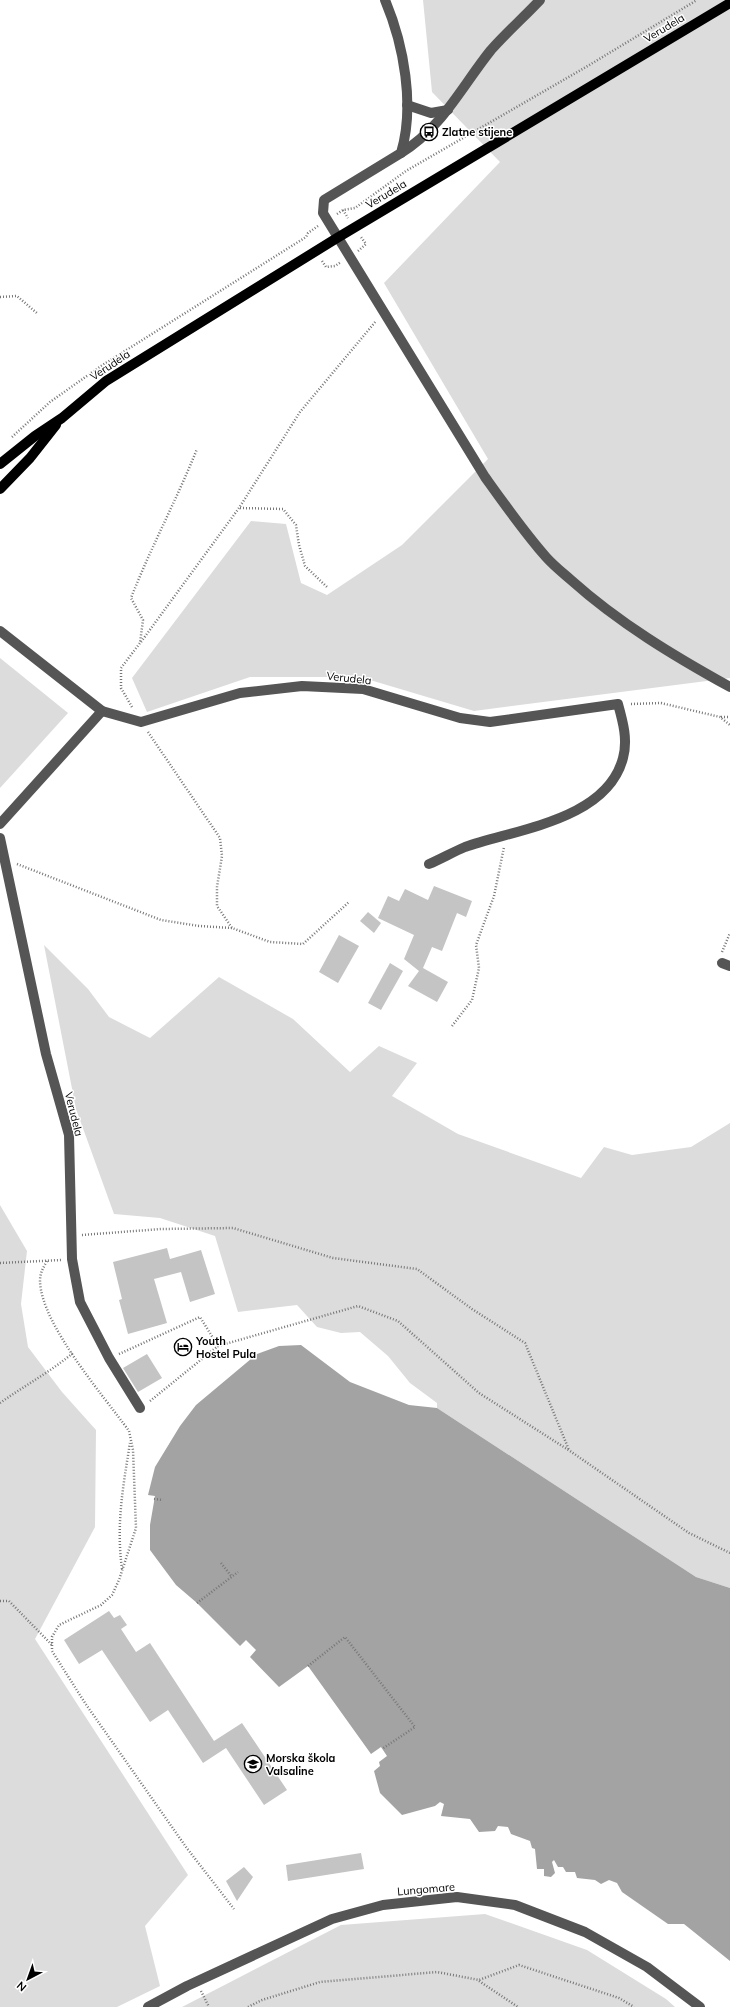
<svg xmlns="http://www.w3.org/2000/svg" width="730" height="2007" font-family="Mulish,sans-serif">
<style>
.green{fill:#dcdcdc}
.water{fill:#a3a3a3}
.building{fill:#c4c4c4}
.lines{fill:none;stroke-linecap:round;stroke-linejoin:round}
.path{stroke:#777;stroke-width:2.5;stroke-dasharray:1 2;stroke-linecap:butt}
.minor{stroke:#555;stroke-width:10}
.major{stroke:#000;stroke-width:10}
.labels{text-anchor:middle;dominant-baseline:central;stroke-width:3;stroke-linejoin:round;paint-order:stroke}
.street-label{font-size:11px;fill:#000;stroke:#fff}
.poi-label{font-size:11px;font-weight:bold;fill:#000;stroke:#fff;text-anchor:start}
</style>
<rect width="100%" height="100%" fill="#fff"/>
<g class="green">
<polygon points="423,0 730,0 730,678 474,711 360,677 250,677 147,712 132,678 251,521 286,524 301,583 327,595 402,545 488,459 384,283 500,162 432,92"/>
<polygon points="0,658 68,713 0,788"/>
<polygon points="44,945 88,989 109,1017 150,1038 219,977 293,1019 350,1072 379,1046 417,1063 392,1096 458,1134 581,1178 604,1147 632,1155 691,1147 730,1123 730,1588 696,1577 437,1408 437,1403 410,1383 388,1356 360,1332 341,1333 317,1327 297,1305 238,1312 215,1236 160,1218 114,1214 76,1109"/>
<polygon points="0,1205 27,1251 21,1304 28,1347 62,1392 96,1430 95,1527 35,1639 188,1875 145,1926 160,1986 117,2007 0,2007"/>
<polygon points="485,1914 587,1950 666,1999 675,2007 182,2007 341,1925"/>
</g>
<polygon class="water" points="301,1345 350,1382 409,1405 437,1408 696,1577 730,1588 730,1961 684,1924 668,1924 622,1892 617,1883 609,1880 601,1884 595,1880 577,1878 575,1872 566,1872 563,1867 558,1867 554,1860 552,1862 555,1873 551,1877 544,1876 544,1869 537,1869 535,1849 532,1848 530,1841 511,1834 508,1827 498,1826 495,1831 479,1832 470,1819 441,1816 444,1804 440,1802 435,1806 402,1815 380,1793 374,1771 380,1766 379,1762 387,1756 381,1747 371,1754 308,1666 279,1687 250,1657 256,1650 246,1640 240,1646 197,1603 176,1585 150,1550 150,1525 155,1496 148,1495 155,1467 180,1426 196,1405 257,1354 279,1346"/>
<g class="building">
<polygon points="434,886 472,901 466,917 457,913 442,951 432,947 423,968 448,982 437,1002 408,986 419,971 404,959 414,935 378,918 388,896 399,901 405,889 428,900"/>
<polygon points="368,912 381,923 374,933 360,921"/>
<polygon points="339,935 359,946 338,983 319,972"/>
<polygon points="390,963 403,971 381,1010 368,1003"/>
<polygon points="167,1248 170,1259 201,1250 215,1294 190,1302 181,1272 154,1279 167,1323 128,1334 119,1300 122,1299 113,1262"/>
<polygon points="147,1354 162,1378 138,1392 123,1368"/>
<polygon points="109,1611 114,1618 120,1615 127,1625 121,1629 136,1652 150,1643 214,1741 242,1723 287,1790 264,1805 226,1748 203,1763 168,1710 150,1722 102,1650 79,1664 64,1640"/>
<polygon points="361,1853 364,1869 288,1881 286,1865"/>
<polygon points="244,1867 253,1877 237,1901 226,1881"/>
</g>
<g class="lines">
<g class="path">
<polyline points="343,210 348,218"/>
<polyline points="337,214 343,210 355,208 406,171 586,67 697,0"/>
<polyline points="358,251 366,244 361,237"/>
<polyline points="322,261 326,267 335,266 341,262"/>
<polyline points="0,297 17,296 38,314"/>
<polyline points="12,437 50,402 101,366 306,237 308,233 318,226"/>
<polyline points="240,508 283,509 296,525 299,545 305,566 328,588"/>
<polyline points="141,642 239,508 300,412 376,321"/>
<polyline points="631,704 661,703 720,717 730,725"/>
<path d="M132,707L121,688V668L140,643L143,620L131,598C151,547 177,499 197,449"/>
<polyline points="721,717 730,717"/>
<polyline points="148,732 220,838 222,856 217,887 217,906 232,928 270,942 303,944 349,902"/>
<polyline points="17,864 161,920 199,926 232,928"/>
<polyline points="722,952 730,933"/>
<polyline points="452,1026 472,1000 479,968 476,945 494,896 504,847"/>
<polyline points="82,1235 161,1229 233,1228 333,1258 417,1269 472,1309 525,1343 569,1450"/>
<path d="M47,1261C43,1268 40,1273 40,1281C41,1324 103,1395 129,1431L133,1450L136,1528L119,1580L112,1595L101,1605L59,1625L52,1637V1651L85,1703L186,1847L234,1909"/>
<polyline points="0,1263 61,1260"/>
<polyline points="119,1354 200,1317 218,1346 358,1306 398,1321 479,1393 570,1451 689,1533 730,1553"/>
<polyline points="150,1401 218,1346"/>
<path d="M0,1403C24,1386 50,1372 73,1353"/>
<polyline points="154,1499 163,1500"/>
<polyline points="221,1563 232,1577"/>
<path d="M122,1569C116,1524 123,1487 130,1443"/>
<polyline points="0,1601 9,1601 52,1645"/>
<polyline points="197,1603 238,1572"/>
<polyline points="308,1666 345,1637 415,1727 382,1749"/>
<polyline points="479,1981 518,2007"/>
<polyline points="201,1991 209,2007"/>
<polyline points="248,2007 262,2000 320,1982 437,1972 479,1980 519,1965 619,1998 634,2007"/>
</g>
<g class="minor">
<path d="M385,0C404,45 415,106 401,153L324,200L323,213L485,477C505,505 524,532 546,557C554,566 563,573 571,580C619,623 674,656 730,687"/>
<polyline points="407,105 431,113 448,110"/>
<path d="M401,153C442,128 462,86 491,50C506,33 524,17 540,0"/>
<path d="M0,631L102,711L141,722L240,693L302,686L363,689L460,718L490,722L618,704C623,722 628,740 623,758C607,820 516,829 465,847C453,852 441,859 429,864"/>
<polyline points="0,824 102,711"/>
<polyline points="0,838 46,1054 69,1135 72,1259 80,1302 109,1358 140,1408"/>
<polyline points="722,963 730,966"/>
<polyline points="148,2007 187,1986 332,1919 383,1905 457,1897 515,1905 585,1932 647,1967 700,2007"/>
</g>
<g class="major">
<polyline points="0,464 35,436 62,418 106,381 337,238 730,3"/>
<polyline points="0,489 30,458 56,425"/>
</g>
</g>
<defs>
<symbol id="bus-ring" viewBox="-11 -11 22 22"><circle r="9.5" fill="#fff" stroke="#000" stroke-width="1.5"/><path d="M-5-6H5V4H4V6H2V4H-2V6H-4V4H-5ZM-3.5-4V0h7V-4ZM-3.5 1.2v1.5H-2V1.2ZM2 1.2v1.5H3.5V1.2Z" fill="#000"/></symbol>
<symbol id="hotel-ring" viewBox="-11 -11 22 22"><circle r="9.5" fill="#fff" stroke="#000" stroke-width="1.5"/><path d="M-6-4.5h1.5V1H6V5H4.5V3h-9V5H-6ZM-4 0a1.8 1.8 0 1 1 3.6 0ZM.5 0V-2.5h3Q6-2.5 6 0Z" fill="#000"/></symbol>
<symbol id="school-ring" viewBox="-11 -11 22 22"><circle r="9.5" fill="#fff" stroke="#000" stroke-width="1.5"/><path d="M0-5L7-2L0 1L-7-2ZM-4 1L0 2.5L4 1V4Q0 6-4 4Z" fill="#000"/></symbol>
</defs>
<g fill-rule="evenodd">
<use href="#bus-ring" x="419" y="122" width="20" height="20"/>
<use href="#hotel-ring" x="173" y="1337" width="20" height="20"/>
<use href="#school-ring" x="243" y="1754" width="20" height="20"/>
</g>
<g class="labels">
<g class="street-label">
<text transform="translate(664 28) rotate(-31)">Verudela</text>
<text transform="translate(386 194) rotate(-31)">Verudela</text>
<text transform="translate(110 365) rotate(-34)">Verudela</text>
<text transform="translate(349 678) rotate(6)">Verudela</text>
<text transform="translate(74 1114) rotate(76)">Verudela</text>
<text transform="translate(426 1889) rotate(-5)">Lungomare</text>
</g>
<g class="poi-label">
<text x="442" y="132">Zlatne stijene</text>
<text x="196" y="1341">Youth<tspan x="196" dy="13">Hostel Pula</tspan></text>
<text x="266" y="1758">Morska škola<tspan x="266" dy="13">Valsaline</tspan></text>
</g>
</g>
<g transform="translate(28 1979) rotate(221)" stroke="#ffffff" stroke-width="3" paint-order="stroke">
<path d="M0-3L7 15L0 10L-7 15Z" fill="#000000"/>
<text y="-6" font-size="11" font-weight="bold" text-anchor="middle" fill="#000000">N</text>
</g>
</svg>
